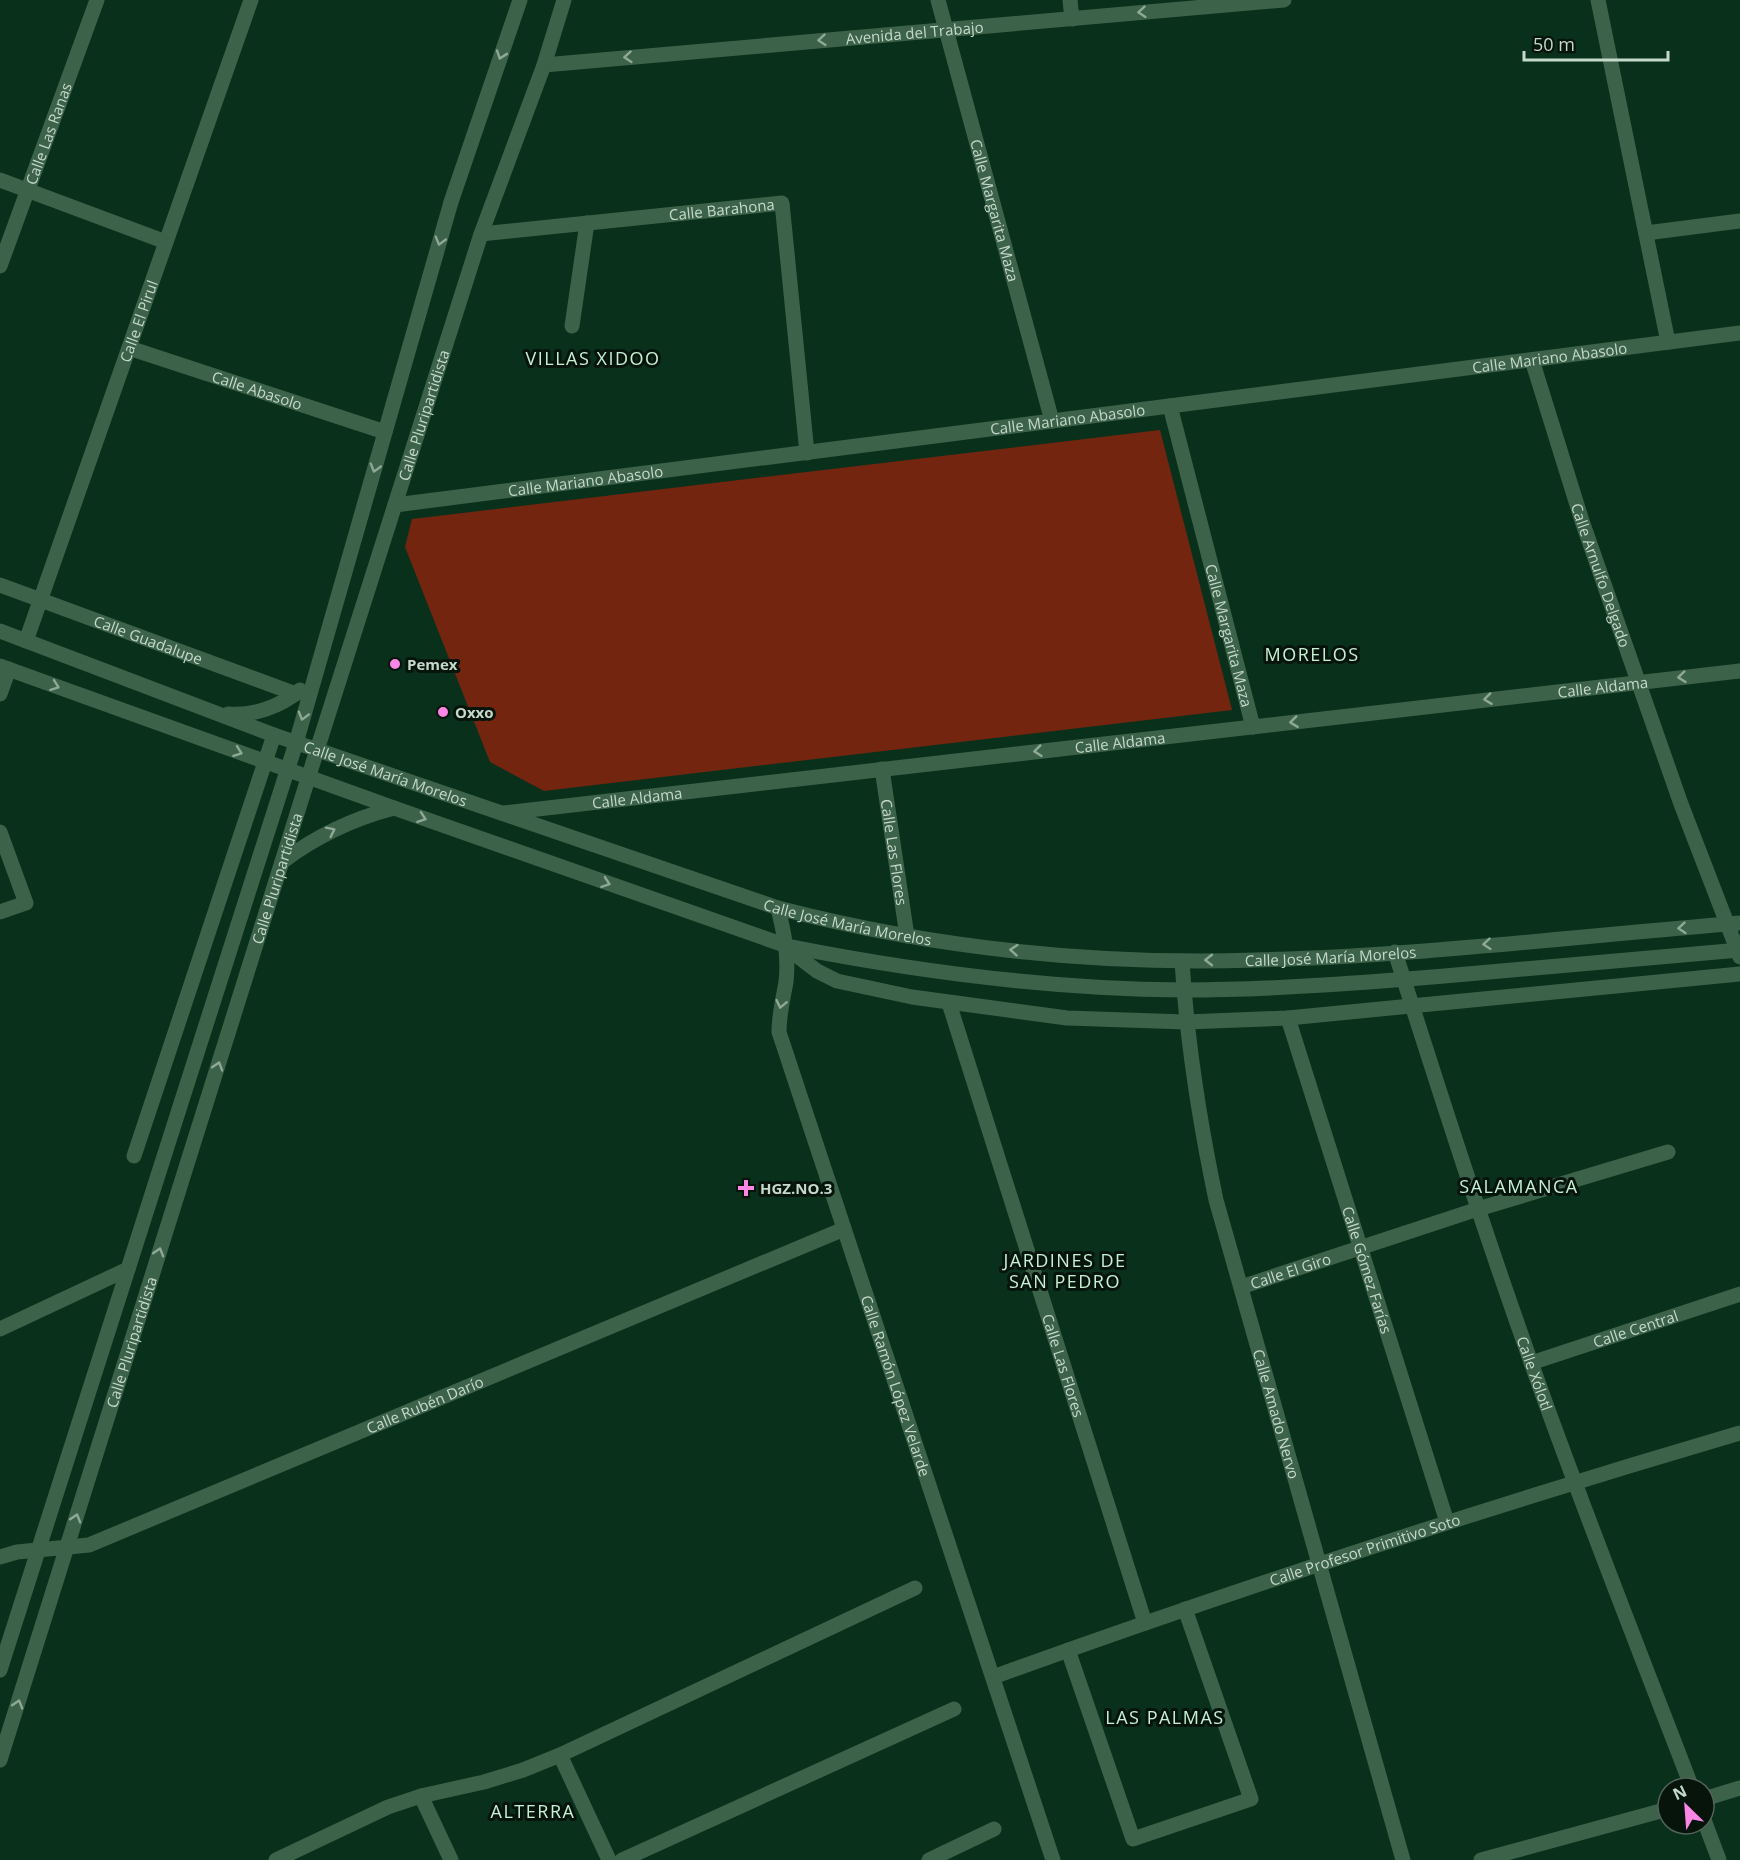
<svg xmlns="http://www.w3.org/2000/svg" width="1740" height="1860" font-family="'Open Sans',sans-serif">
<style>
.green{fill:#732510}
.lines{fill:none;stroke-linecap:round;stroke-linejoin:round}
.minor{stroke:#3d624a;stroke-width:15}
.oneway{stroke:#8fa997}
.poi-dot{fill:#fc86e4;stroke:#06140b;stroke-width:2}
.labels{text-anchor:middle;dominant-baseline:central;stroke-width:6;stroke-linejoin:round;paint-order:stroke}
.street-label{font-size:15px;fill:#c5d9cb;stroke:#06140b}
.poi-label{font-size:15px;font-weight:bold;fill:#c5d9cb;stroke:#06140b;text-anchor:start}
.quarter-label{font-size:18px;letter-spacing:1.5px;fill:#c6f0d3;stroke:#06140b}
</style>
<rect width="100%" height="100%" fill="#09301b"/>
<polygon class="green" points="1160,430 1232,710 544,791 490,762 405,547 412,519"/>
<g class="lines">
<g class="minor">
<path id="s1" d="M938,0L1052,421"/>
<polyline points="1070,0 1072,19"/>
<polyline points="1598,0 1668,342"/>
<path id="s2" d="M544,65L1284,0"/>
<polyline points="0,180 166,242"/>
<polyline points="1646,233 1740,221"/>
<path id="s3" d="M481,234L782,203L807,453"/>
<path id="s4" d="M0,266L97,0"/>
<polyline points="572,326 587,223"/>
<path id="s5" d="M129,348L385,432"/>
<path id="s6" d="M1532,360L1582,521L1681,804L1740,957"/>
<path id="s7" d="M1170,406L1253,727"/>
<path id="s8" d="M395,505L1740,333"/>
<path id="s9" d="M0,585L296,694"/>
<path id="s10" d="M0,631L274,735L778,908C933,948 1095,965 1255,960C1417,956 1579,936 1740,923"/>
<path id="s11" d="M26,641L251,0"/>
<path d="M0,666L394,808L787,946C918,972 1050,989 1183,990C1278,990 1372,982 1467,974C1558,966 1649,958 1740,950"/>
<polyline points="0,694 9,669"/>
<path d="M228,714C253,716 280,707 300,690"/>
<path id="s12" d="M882,769L907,936"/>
<path id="s13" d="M503,813L1740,671"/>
<polyline points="0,832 26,903 0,912"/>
<path d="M282,862C316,836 352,819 394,808"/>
<path id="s14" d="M778,908C784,933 789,956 786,982C783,999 779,1014 779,1032L1053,1860"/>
<polyline points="787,948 817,971 837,981 912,997 1067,1018 1186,1022 1288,1018 1740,974"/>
<path id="s15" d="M1395,952C1439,1090 1483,1228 1532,1365C1582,1507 1638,1647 1692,1788"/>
<path id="s16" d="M1182,961C1187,1043 1199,1119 1216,1200L1403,1860"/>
<path id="s17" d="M949,1003L1145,1623"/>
<path id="s18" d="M1288,1018L1447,1522"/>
<polyline points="134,1156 274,735"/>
<path id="s19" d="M1241,1287L1478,1209L1668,1152"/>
<polyline points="0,1329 128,1269"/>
<path id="s20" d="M1531,1363L1740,1294"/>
<path id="s21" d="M0,1557L17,1552L89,1545L844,1229"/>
<polyline points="1068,1650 1133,1839 1251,1799 1185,1609"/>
<polyline points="0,1670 296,743 451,202 520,0"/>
<path id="s22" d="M993,1677C1239,1588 1488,1507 1740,1433"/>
<polyline points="560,1755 609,1860"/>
<path id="s23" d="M0,1760L317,750L481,234L544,65L564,0"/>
<polyline points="421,1796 451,1860"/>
<polyline points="1704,1799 1740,1788"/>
<polyline points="1704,1820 1719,1860"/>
<polyline points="276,1860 388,1807 421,1796 484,1782 523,1770 560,1755 915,1588"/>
<polyline points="622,1860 954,1709"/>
<polyline points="929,1860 994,1829"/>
<polyline points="1481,1860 1668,1809"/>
</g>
</g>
<defs><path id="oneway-chevron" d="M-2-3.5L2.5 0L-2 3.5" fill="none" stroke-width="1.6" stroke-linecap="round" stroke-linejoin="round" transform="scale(1.5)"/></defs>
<g class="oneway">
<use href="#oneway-chevron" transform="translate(1142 12) rotate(175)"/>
<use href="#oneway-chevron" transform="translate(822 40) rotate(175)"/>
<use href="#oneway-chevron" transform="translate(501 55) rotate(109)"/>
<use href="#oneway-chevron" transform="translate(628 57) rotate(175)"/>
<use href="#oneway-chevron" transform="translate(440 241) rotate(106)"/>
<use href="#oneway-chevron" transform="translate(375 468) rotate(106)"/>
<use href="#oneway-chevron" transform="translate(1682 677) rotate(174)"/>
<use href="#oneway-chevron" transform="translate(55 686) rotate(20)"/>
<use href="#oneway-chevron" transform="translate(1488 699) rotate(173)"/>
<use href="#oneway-chevron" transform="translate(303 716) rotate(106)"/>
<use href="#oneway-chevron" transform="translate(1294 722) rotate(173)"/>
<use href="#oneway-chevron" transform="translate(1038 751) rotate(174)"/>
<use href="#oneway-chevron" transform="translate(238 752) rotate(20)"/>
<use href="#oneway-chevron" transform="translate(422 818) rotate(19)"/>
<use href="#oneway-chevron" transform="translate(331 831) rotate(-26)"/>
<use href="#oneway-chevron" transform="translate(606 883) rotate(19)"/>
<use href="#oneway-chevron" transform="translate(1682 928) rotate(175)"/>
<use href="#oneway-chevron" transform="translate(1487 944) rotate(175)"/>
<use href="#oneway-chevron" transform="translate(1014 950) rotate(-175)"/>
<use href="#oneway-chevron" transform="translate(1209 960) rotate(180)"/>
<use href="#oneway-chevron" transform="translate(781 1004) rotate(102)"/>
<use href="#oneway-chevron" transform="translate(218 1066) rotate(-73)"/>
<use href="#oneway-chevron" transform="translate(159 1252) rotate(-73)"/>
<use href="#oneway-chevron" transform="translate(76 1518) rotate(-73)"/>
<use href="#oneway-chevron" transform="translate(18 1704) rotate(-73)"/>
</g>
<g class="poi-dot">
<circle cx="395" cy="664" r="6"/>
<circle cx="443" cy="712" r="6"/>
<path d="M743 1179h6v6h6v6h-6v6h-6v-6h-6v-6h6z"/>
</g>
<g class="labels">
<g class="street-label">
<text stroke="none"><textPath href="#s2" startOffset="372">Avenida del Trabajo</textPath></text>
<text stroke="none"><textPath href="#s4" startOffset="141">Calle Las Ranas</textPath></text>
<text stroke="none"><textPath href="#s3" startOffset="242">Calle Barahona</textPath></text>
<text stroke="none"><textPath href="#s1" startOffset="218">Calle Margarita Maza</textPath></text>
<text stroke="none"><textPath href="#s11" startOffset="339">Calle El Pirul</textPath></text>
<text stroke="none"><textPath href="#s8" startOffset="1164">Calle Mariano Abasolo</textPath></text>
<text stroke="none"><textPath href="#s5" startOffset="135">Calle Abasolo</textPath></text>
<text stroke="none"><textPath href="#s23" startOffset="1410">Calle Pluripartidista</textPath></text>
<text stroke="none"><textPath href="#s8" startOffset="678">Calle Mariano Abasolo</textPath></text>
<text stroke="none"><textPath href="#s8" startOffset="192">Calle Mariano Abasolo</textPath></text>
<text stroke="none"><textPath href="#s6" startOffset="226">Calle Arnulfo Delgado</textPath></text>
<text stroke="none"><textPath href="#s7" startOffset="237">Calle Margarita Maza</textPath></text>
<text stroke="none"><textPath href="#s9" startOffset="158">Calle Guadalupe</textPath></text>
<text stroke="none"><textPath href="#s13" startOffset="1107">Calle Aldama</textPath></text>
<text stroke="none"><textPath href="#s13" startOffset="621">Calle Aldama</textPath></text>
<text stroke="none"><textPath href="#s10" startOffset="411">Calle José María Morelos</textPath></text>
<text stroke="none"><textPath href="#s13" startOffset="135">Calle Aldama</textPath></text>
<text stroke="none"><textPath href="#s12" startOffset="84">Calle Las Flores</textPath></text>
<text stroke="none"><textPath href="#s23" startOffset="924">Calle Pluripartidista</textPath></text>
<text stroke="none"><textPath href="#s10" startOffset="897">Calle José María Morelos</textPath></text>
<text stroke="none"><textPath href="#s10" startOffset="1383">Calle José María Morelos</textPath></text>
<text stroke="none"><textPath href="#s19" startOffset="52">Calle El Giro</textPath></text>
<text stroke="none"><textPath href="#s18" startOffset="264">Calle Gómez Farías</textPath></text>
<text stroke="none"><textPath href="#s20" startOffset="110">Calle Central</textPath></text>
<text stroke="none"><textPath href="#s23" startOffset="438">Calle Pluripartidista</textPath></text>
<text stroke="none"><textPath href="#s17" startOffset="380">Calle Las Flores</textPath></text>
<text stroke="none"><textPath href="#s15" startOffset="444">Calle Xólotl</textPath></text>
<text stroke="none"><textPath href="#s14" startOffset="498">Calle Ramón López Velarde</textPath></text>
<text stroke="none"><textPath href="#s21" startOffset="454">Calle Rubén Darío</textPath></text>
<text stroke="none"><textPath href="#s16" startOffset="464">Calle Amado Nervo</textPath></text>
<text stroke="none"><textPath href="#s22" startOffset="393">Calle Profesor Primitivo Soto</textPath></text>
</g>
<g class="poi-label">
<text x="407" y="664">Pemex</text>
<text x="455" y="712">Oxxo</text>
<text x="760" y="1188">HGZ.NO.3</text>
</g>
<g class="quarter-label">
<text x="593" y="358">VILLAS XIDOO</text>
<text x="1312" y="654">MORELOS</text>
<text x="1519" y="1186">SALAMANCA</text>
<text x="1065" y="1260">JARDINES DE<tspan x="1065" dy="21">SAN PEDRO</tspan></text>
<text x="1165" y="1717">LAS PALMAS</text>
<text x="533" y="1811">ALTERRA</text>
</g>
</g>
<g transform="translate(1686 1806) rotate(335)"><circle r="28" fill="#06140b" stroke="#526358" stroke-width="1.5"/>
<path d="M0-4.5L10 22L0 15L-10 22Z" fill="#fc86e4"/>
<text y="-9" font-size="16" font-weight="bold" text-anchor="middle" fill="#c5d9cb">N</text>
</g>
<path d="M1524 51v9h144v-9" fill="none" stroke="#c5d9cb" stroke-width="3"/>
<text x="1533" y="51" font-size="18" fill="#c5d9cb" stroke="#06140b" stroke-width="4.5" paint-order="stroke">50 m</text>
</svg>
